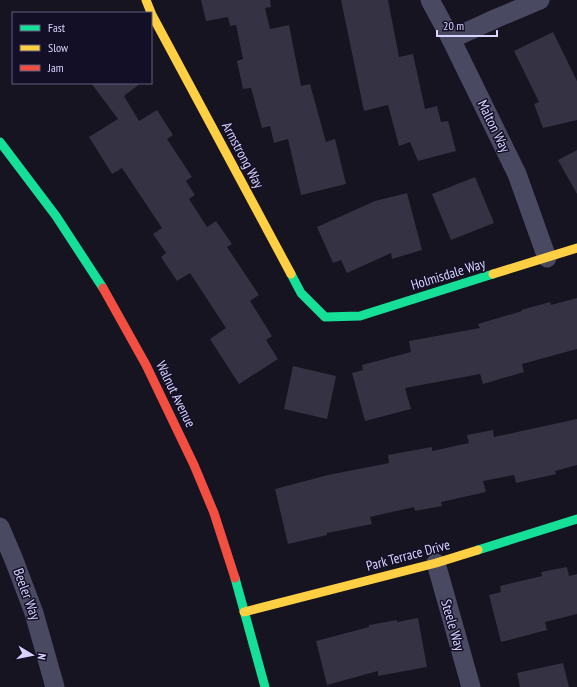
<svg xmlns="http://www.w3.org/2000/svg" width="577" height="687" font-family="'PT Sans Narrow',sans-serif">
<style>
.building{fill:#343243}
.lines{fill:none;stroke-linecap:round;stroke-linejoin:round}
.street{stroke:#4a4962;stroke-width:19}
.fast{stroke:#16e098;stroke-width:9}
.slow{stroke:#ffcf43;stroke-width:9}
.jam{stroke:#f24e42;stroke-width:9}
.labels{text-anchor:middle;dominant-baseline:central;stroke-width:3;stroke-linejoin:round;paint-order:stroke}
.street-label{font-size:14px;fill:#d9d4ff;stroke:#130f26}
</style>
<rect width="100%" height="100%" fill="#161421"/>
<g class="building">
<polygon points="201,0 270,0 271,7 265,8 270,29 289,25 301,86 310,84 326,142 335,139 346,184 301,195 288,139 274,143 270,126 262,128 251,88 243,89 237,61 243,59 236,25 230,26 228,17 206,21"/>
<polygon points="341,0 388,0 399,57 413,54 425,109 437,106 441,122 448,121 456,151 418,161 410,142 399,146 388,105 364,111"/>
<polygon points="553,32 577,81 577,120 543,128 534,104 539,102 514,51"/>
<polygon points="91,83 141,83 124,96 139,121 157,110 173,135 167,139 192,177 186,181 195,195 189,199 207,227 216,221 232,244 227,247 259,295 250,301 272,336 266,340 278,359 239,384 210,339 226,328 190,273 177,281 161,257 166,253 153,234 162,228 122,168 112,174 89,137 118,119"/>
<polygon points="577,150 577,194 558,160"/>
<polygon points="475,177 494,223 451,240 432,194"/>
<polygon points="407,193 422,250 392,259 391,253 347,273 341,260 333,263 317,227 375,201"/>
<polygon points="577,298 577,349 522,364 524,372 483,384 480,374 405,388 411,409 365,421 352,373 363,370 362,365 411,352 409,341 480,328 478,324 522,311 521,310 550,302 551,305"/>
<polygon points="293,366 336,376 327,419 284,409"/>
<polygon points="577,419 577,465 555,471 556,474 516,483 514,475 483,481 486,492 441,502 442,506 415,511 414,507 370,517 372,524 327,533 327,535 288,544 275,489 328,475 389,463 388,455 432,447 432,451 469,443 467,435 493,430 494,437"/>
<polygon points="567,567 569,576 577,574 577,614 545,622 547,630 501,642 489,595 501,592 500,586 542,576 541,572"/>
<polygon points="418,618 427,667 378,676 378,671 327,685 316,641 369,627 369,625 397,620 397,622"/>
<polygon points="563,663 569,687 520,687 517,673"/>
</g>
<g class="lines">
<g class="street">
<polyline points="430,0 451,39 517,174 547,258"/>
<polyline points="451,39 497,18 540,0"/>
<polyline points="0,527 14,560 34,613 55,687"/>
<polyline points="436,563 471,687"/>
</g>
<g class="fast">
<polyline points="0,142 56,216 103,288"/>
<polyline points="291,274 301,293 325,317 360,316 493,274"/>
<polyline points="478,550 577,519"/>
<polyline points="235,578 265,687"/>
</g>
<g class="slow">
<polyline points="146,0 152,15 291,274"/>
<polyline points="493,274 577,248"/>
<polyline points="244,612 436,563 478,550"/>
</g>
<polyline class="jam" points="103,288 146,365 194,465 214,513 235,578"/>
</g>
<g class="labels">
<g class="street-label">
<text transform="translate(494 126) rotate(64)">Malton Way</text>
<text transform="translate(243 155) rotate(62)">Armstrong Way</text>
<text transform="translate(448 274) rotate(-17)">Holmisdale Way</text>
<text transform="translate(176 394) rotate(64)">Walnut Avenue</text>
<text transform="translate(408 555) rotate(-15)">Park Terrace Drive</text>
<text transform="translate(27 594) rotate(70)">Beeler Way</text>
<text transform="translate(453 625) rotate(74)">Steele Way</text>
</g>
</g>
<rect x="12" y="12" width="140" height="72" fill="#130f26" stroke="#625e7d"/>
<rect x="20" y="25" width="20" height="6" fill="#16e098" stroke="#625e7d"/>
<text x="48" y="32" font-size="12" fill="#d9d4ff">Fast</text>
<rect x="20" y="45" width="20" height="6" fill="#ffcf43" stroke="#625e7d"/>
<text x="48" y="52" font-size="12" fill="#d9d4ff">Slow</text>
<rect x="20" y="65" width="20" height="6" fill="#f24e42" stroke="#625e7d"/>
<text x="48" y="72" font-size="12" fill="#d9d4ff">Jam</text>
<g transform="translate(32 655) rotate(100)" stroke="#130f26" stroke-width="3" paint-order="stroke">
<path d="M0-3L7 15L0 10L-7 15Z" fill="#d9d4ff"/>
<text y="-6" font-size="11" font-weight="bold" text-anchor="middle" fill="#d9d4ff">N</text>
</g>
<path d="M437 30v6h60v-6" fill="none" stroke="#d9d4ff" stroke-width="2"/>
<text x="443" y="30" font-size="12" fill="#d9d4ff" stroke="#130f26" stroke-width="3" paint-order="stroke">20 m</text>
</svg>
